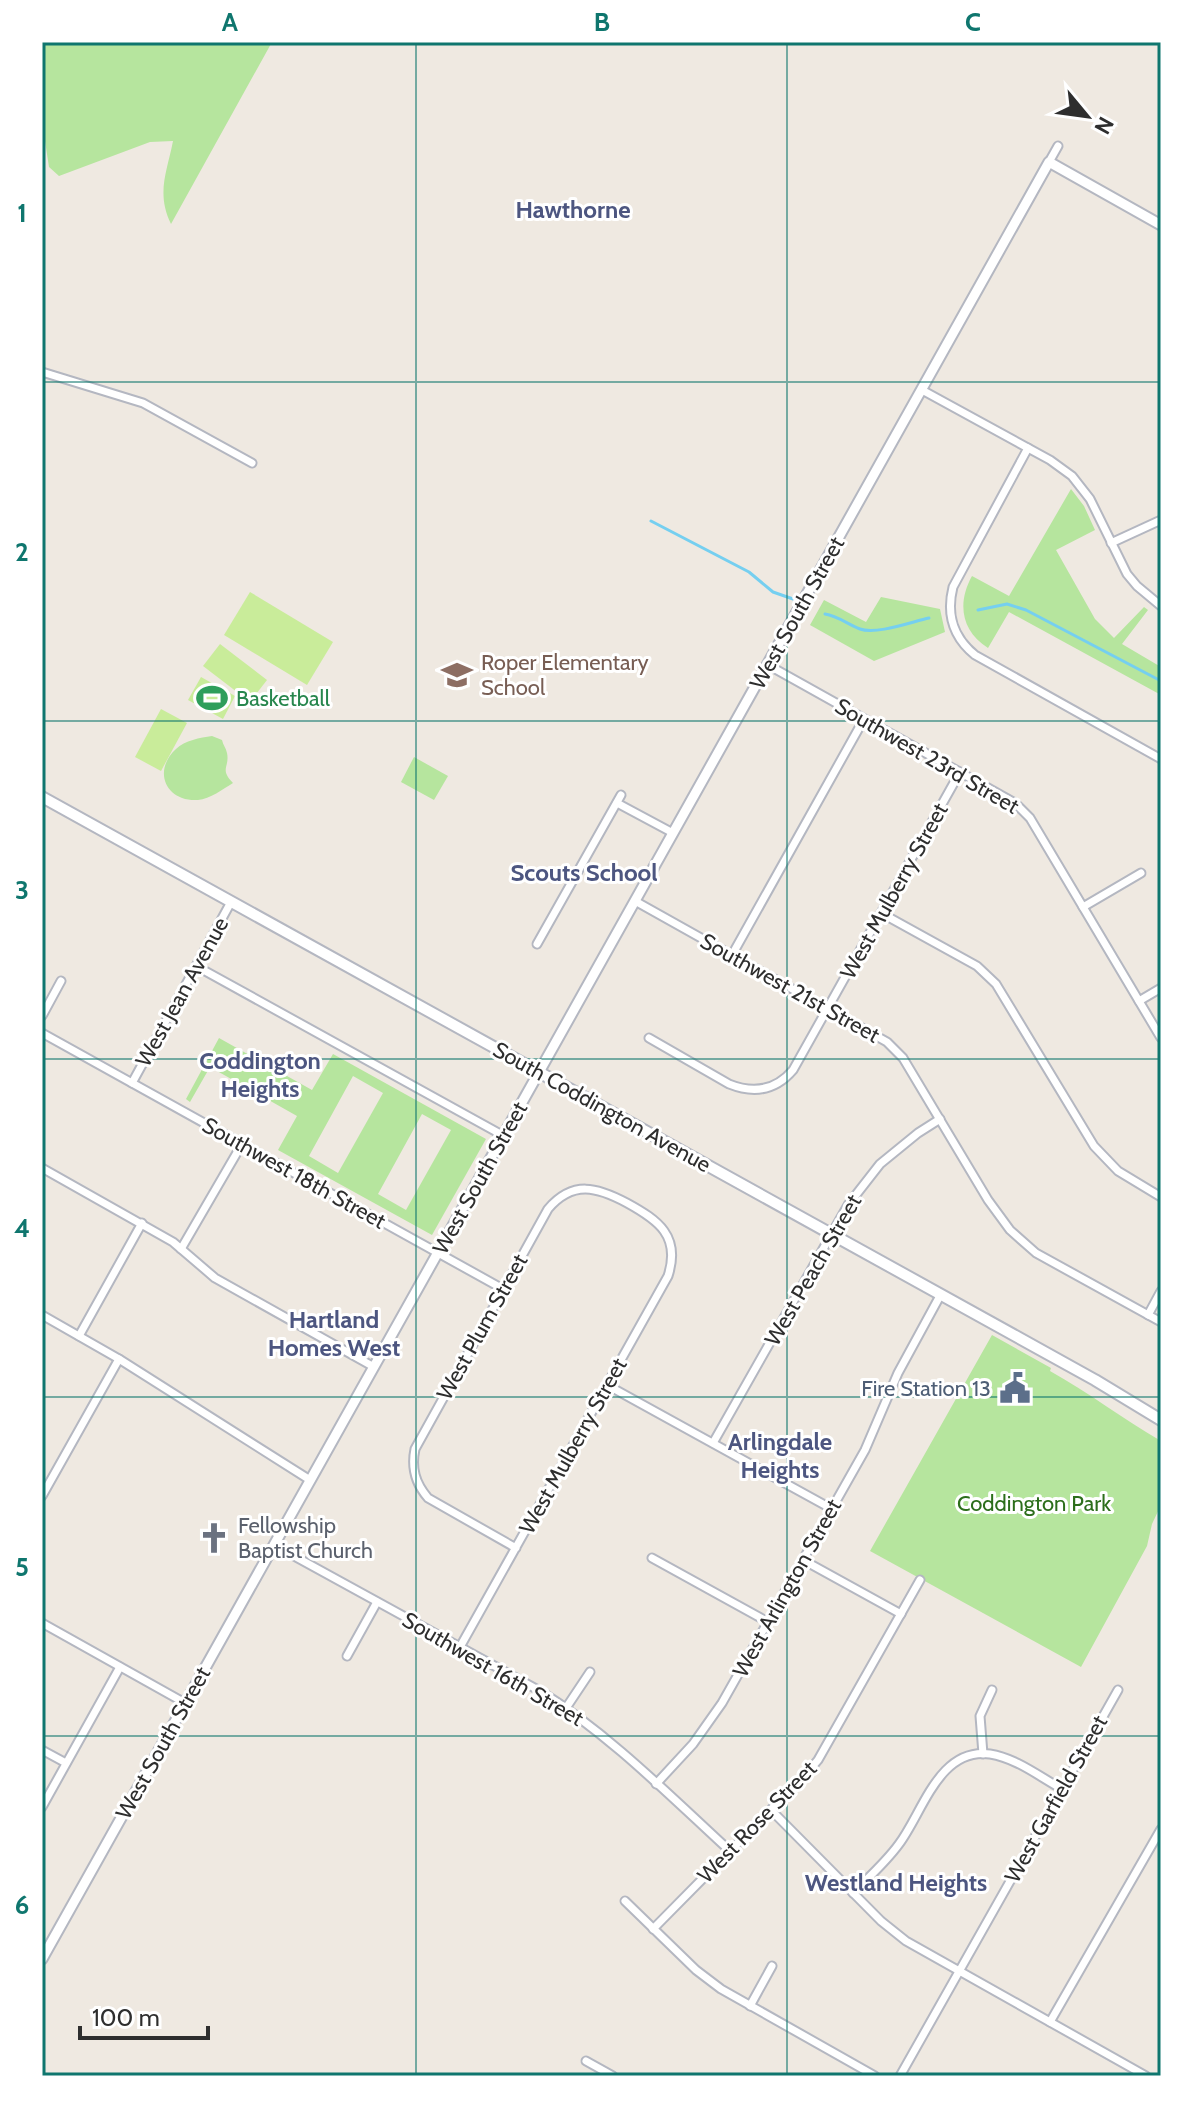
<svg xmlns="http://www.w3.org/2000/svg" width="1203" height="2118" font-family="Cabin,sans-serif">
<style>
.green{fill:#b6e59e;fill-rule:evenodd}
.pitch{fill:#c9ec9a}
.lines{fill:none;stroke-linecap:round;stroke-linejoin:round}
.stream{stroke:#75cff0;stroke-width:3}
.minor-casing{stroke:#b4b7c1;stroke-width:11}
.tertiary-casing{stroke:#b4b7c1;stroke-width:13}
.secondary-casing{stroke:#b4b7c1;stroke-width:14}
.minor{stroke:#fff;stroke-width:7}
.tertiary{stroke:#fff;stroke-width:9}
.secondary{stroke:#fff;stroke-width:10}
.grid{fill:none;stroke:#0f766e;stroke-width:2;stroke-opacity:0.55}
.labels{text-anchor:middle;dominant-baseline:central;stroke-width:6;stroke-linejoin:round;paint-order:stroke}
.street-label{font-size:22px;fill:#2e2e2e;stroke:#fff}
.education-label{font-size:22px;fill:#785e54;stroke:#fff;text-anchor:start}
.leisure-label{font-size:22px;fill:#27864d;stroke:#fff;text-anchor:start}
.service-label{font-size:22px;fill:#4e5e75;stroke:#fff;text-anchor:end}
.park-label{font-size:22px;fill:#2c6e1b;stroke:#fff}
.worship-label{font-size:22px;fill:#5b616d;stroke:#fff;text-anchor:start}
.neighbourhood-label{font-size:24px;font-weight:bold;fill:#4d5680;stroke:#fff}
.neatline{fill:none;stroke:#0f766e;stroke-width:3}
.grid-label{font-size:26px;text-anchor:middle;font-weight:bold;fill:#0f766e}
</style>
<rect width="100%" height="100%" fill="#efe9e1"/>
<g class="green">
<path d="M42,42H272L171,224C156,193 167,172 173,141L150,142L59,176L49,167L42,122Z"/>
<path d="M1071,489L1084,506L1095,530L1056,550L1095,619L1114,638L1144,607L1148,610L1122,644L1161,667V695L1009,612L988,648C961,631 957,603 972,576L1009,596Z"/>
<polygon points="881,597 940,609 945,632 874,661 810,625 824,600 866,622"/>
<path d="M212,736L222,740C223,745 226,748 227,753C230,767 219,769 233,783C223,789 210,799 198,800C166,802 152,771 176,749C185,740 200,738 212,736Z"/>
<polygon points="414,757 448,776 434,800 401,782"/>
<path d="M219,1038L312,1090L333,1054L486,1139L432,1235L278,1150L297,1116L210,1067L190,1102L186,1099ZM353,1076L383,1093L338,1173L309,1156ZM422,1114L451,1130L406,1210L378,1194Z"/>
<path d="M992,1335L1051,1368L1050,1371C1088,1392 1123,1419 1161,1441V1505L1152,1524L1147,1546L1081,1667L870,1551Z"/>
</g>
<g class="pitch">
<polygon points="250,592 333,642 307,685 224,635"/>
<polygon points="220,644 267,680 250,702 203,666"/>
<polygon points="201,677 235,696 223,719 188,700"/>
<polygon points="161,709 187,723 161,771 135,757"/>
</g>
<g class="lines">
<g class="stream">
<polyline points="651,521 749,572 773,592 793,599"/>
<polyline points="978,610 1007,604 1026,610 1161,681"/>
<path d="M825,614C838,616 847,624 860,629C876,635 911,622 929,618"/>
</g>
<defs>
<g id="minor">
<polyline points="1049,162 1058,146"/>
<polyline points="42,372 143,403 252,463"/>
<polyline points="922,390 1050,460 1072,476 1090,499 1127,574 1137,586 1161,606"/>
<path d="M1028,448L953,587C946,615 953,637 975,655L1161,759"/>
<polyline points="1111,543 1161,520"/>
<polyline points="768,665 1015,803 1030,818 1161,1038"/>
<polyline points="617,803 673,833"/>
<polyline points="635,901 887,1042 903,1058 988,1200 1010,1230 1036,1253 1161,1322"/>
<polyline points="1083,907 1141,873"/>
<polyline points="881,913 977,966 996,984 1094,1146 1118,1171 1161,1197"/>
<polyline points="537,944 621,795"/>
<polyline points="732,955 864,719"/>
<polyline points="196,966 504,1136"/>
<polyline points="1139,1001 1161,988"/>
<polyline points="42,1016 61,981"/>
<polyline points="42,1033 503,1289"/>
<path d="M649,1038L729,1084C754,1094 776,1090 793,1070L960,772"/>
<polyline points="132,1083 231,902"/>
<polyline points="42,1168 173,1242 215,1278 374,1367"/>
<polyline points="181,1249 242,1144"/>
<polyline points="42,1315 119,1359 310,1480"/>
<polyline points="1148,1315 1161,1291"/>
<polyline points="79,1336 142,1223"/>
<polyline points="607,1385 832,1509"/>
<polyline points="713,1443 848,1205 880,1164 918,1133 940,1119"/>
<polyline points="42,1496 119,1359"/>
<path d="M274,1545L540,1691C610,1735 669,1795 730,1851"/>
<polyline points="652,1558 768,1622"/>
<polyline points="803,1560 901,1614"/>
<polyline points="42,1623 185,1703"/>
<path d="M460,1647C529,1523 599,1400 668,1276C681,1236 658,1220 627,1203C597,1187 573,1180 548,1209L415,1449C411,1468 415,1483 428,1498L516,1548"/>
<polyline points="347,1656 377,1602"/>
<polyline points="566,1708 590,1672"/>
<polyline points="42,1750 66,1763"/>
<polyline points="983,1754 980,1716 992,1690"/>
<polyline points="656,1784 693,1744 722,1703 865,1450 898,1373 941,1294"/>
<polyline points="42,1807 120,1667"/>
<polyline points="771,1810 881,1921 906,1941 1146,2076"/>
<path d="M853,1893C869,1877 886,1862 899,1844C923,1812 939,1747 990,1754C1016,1758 1040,1777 1062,1789"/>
<polyline points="625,1901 696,1970 721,1989 875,2076"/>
<polyline points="653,1929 806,1774 818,1760 920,1580"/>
<polyline points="750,2006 772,1966"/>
<polyline points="1050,2022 1161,1829"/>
<polyline points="586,2061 613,2076"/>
<polyline points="900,2076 1118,1690"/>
</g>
<polyline id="tertiary" points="42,1959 1049,162 1161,225"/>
<polyline id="secondary" points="42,797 1095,1380 1161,1420"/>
</defs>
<use href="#minor" class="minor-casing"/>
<use href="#tertiary" class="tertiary-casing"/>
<use href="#secondary" class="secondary-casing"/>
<use href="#minor" class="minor"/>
<use href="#tertiary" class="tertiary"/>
<use href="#secondary" class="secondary"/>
</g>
<path class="grid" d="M416,42V2076M787,42V2076M42,382H1161M42,721H1161M42,1059H1161M42,1397H1161M42,1736H1161"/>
<defs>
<symbol id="school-bare" viewBox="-9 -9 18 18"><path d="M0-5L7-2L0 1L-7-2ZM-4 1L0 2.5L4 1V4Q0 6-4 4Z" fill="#8d6e63" stroke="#fff" stroke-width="2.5" paint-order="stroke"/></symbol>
<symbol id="stadium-bare" viewBox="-9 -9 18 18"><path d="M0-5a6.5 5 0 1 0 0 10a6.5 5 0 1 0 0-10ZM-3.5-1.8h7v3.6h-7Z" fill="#2e9e5b" stroke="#fff" stroke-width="2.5" paint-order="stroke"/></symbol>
<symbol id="civic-bare" viewBox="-9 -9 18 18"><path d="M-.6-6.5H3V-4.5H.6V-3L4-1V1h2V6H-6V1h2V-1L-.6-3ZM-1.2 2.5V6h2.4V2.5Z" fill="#5c6f8a" stroke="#fff" stroke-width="2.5" paint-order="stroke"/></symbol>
<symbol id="church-bare" viewBox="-9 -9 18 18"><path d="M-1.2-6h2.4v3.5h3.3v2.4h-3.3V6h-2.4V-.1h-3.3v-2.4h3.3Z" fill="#6b7280" stroke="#fff" stroke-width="2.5" paint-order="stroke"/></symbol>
</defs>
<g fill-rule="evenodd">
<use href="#school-bare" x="435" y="653" width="44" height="44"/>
<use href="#stadium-bare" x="190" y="676" width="44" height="44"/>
<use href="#civic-bare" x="993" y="1366" width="44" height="44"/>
<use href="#church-bare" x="192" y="1516" width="44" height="44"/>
</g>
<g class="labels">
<g class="street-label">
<text transform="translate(797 613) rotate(-61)">West South Street</text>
<text transform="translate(927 756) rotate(30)">Southwest 23rd Street</text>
<text transform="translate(894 891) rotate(-61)">West Mulberry Street</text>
<text transform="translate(790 988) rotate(29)">Southwest 21st Street</text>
<text transform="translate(182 992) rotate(-61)">West Jean Avenue</text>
<text transform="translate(602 1107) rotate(29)">South Coddington Avenue</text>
<text transform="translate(294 1173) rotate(29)">Southwest 18th Street</text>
<text transform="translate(480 1178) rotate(-61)">West South Street</text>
<text transform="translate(813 1270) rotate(-60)">West Peach Street</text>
<text transform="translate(482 1327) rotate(-61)">West Plum Street</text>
<text transform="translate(573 1446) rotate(-61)">West Mulberry Street</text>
<text transform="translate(787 1588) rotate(-61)">West Arlington Street</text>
<text transform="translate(493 1669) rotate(30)">Southwest 16th Street</text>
<text transform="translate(163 1743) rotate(-61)">West South Street</text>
<text transform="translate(1056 1799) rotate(-61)">West Garfield Street</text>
<text transform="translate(757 1822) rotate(-46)">West Rose Street</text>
</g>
<g class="education-label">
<text x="481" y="662">Roper Elementary<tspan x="481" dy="25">School</tspan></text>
</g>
<g class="leisure-label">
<text x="236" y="698">Basketball</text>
</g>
<g class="service-label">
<text x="991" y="1388">Fire Station 13</text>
</g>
<g class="park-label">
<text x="1034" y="1503">Coddington Park</text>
</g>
<g class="worship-label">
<text x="238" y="1525">Fellowship<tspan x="238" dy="25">Baptist Church</tspan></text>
</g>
<g class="neighbourhood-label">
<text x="573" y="209">Hawthorne</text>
<text x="584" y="872">Scouts School</text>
<text x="260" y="1060">Coddington<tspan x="260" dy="28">Heights</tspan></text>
<text x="334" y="1319">Hartland<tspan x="334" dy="28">Homes West</tspan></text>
<text x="780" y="1441">Arlingdale<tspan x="780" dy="28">Heights</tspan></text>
<text x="896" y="1882">Westland Heights</text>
</g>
</g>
<rect width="1203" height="2118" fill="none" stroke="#ffffff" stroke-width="88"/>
<g transform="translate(1087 116) rotate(119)" stroke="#ffffff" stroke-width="6" paint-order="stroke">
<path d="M0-6L14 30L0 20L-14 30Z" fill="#2e2e2e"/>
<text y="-12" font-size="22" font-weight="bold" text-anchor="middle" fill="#2e2e2e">N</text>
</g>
<path d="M80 2026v12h128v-12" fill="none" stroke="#2e2e2e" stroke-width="4"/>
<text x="92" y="2026" font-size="24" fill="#2e2e2e" stroke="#ffffff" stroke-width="6" paint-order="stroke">100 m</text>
<rect x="44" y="44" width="1115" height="2030" class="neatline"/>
<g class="grid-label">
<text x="230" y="31">A</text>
<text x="602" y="31">B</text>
<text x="973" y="31">C</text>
<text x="22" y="222">1</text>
<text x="22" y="561">2</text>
<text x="22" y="899">3</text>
<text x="22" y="1237">4</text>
<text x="22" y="1576">5</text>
<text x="22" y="1914">6</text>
</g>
</svg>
